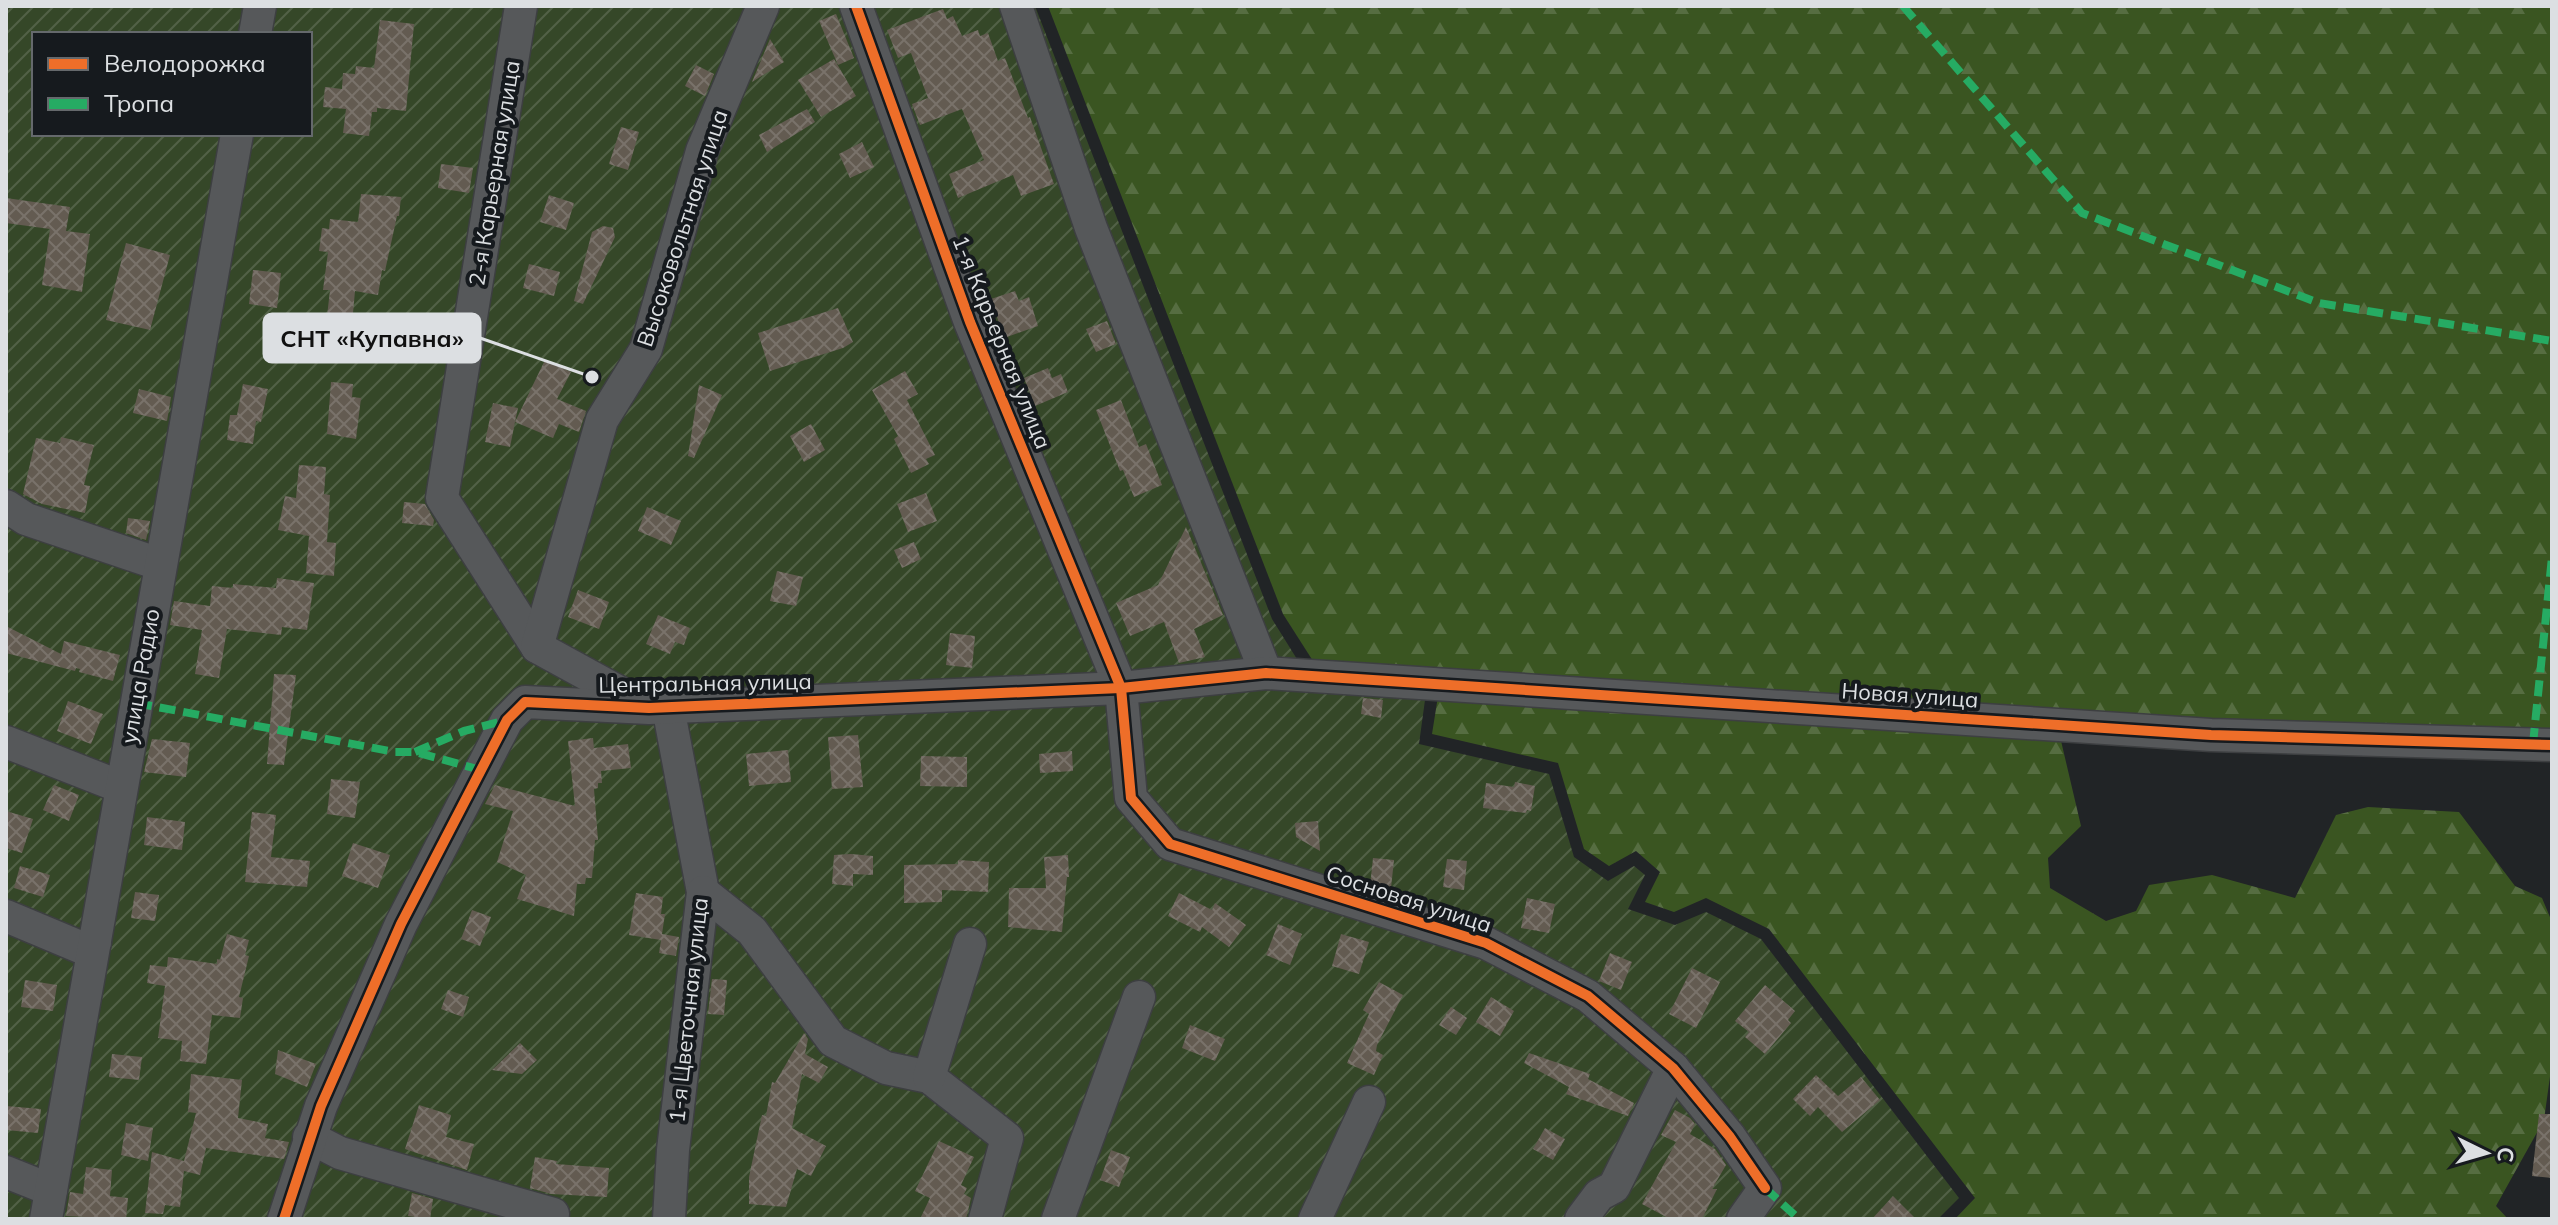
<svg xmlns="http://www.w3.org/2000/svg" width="2558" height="1225" font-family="Mulish,sans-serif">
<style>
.forest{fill:url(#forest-firs)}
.garden{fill:url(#garden-furrows);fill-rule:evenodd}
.building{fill:url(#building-cross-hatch)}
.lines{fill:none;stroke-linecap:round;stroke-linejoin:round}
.minor-casing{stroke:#3d3f41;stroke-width:35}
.minor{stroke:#56585a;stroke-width:32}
.quiet{stroke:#26ab63;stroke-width:8;stroke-dasharray:16 8;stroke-linecap:butt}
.cycleway-casing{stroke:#161a1e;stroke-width:15}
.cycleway{stroke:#ee6e29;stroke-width:10}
.labels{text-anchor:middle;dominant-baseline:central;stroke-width:8;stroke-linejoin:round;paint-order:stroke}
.street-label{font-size:22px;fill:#dcdfe2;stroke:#161a1e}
.leader{fill:none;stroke:#dcdfe2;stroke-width:3}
.callout-dot{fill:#dcdfe2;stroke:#161a1e;stroke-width:3}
.callout{fill:#dcdfe2;stroke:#dcdfe2;stroke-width:3}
.callout-label{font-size:24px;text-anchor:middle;font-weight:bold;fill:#111}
</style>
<defs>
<pattern id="forest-firs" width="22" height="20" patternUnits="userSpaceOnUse" patternTransform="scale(2)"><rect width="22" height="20" fill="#3a5521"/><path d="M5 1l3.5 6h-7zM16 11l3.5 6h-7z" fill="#566d41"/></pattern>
<pattern id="garden-furrows" width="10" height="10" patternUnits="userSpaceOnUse" patternTransform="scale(2)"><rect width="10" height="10" fill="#354728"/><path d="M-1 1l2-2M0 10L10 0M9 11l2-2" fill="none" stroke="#526147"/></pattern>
<pattern id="building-cross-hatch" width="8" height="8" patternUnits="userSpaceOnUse" patternTransform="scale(2)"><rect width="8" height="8" fill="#635b51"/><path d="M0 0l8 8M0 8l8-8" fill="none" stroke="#79726a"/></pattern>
</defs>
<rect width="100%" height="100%" fill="#212426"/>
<g class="forest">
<polygon points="1048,6 2552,6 2552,738 2417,738 1313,661 1283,614"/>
<polygon points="1439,690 2058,728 2081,826 2048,858 2050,888 2106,921 2136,911 2149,885 2212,875 2295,898 2336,815 2368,807 2459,812 2515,886 2542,898 2552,922 2552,1062 2544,1120 2496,1206 2508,1219 1955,1219 1975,1198 1769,929 1706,898 1674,912 1645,902 1660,872 1636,851 1609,866 1584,849 1558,763 1432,734"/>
</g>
<path class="garden" d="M6,6H1035L1272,619L1305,672L1425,700L1419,744L1549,774L1574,857L1608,881L1634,866L1645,875L1628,909L1675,925L1706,912L1761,939L1959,1198L1938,1219H6ZM34,34H310V134H34Z"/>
<g class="building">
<polygon points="943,9 947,19 953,16 962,36 978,30 980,36 988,33 998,61 1005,58 1028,118 1030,117 1054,184 1021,196 1013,175 958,198 949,174 984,160 962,109 920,125 912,104 928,98 911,53 898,58 887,30"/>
<polygon points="836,14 854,58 838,65 819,21"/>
<polygon points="380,20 414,24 406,111 377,108 377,112 372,112 369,136 343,133 346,109 323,107 325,87 342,89 343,73 355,74 356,66 374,68"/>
<polygon points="770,39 784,62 752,82"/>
<polygon points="834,59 856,96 821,117 798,80"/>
<polygon points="696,65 714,74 705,96 685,86"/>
<polygon points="807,109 815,122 767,152 759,135"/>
<polygon points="621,127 639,132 628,170 609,164"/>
<polygon points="862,142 874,167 850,178 839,154"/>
<polygon points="441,164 473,168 469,193 438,188"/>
<polygon points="361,194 401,197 399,216 397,216 385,271 382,270 378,295 355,291 350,346 324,343 330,290 323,290 328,252 319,251 322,228 329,229 330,219 358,222"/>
<polygon points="549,195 574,203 566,230 540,222"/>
<polygon points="6,198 70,207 66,231 90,234 82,292 42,285 50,229 6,223"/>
<polygon points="603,226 613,228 615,237 583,304 574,301 592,232"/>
<polygon points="126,243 170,255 150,330 106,320"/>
<polygon points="529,264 560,272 554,296 523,288"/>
<polygon points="253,270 281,273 277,308 249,304"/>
<polygon points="1015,291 1019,301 1029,297 1038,326 1004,338 991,299"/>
<polygon points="838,308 853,342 843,348 770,371 758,333"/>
<polygon points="1107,321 1116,344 1096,352 1086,329"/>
<polygon points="545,360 571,372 557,399 586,411 579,432 559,424 553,438 515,422 510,447 485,442 493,403 518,408 515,422"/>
<polygon points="1048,368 1052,378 1061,374 1068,392 1035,406 1024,378"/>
<polygon points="905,371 918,394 907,400 935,455 926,459 929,464 911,473 894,439 898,436 872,390"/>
<polygon points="331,382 353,384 352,397 361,398 356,439 327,434"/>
<polygon points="243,384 268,389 261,422 256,421 253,444 227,440 230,415 237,415"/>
<polygon points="699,385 722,395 694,458 688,456"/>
<polygon points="139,389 171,397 167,421 133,413"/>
<polygon points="1121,400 1139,447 1146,444 1162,485 1134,497 1123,470 1120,471 1096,410"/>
<polygon points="811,424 825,450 804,462 790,436"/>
<polygon points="61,437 94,445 84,485 90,486 85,513 42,504 23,494 36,438 60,443"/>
<polygon points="299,465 326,467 324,494 330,495 327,542 336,543 334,576 306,573 309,536 278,530 285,496 296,498"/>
<polygon points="926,493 937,521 908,532 897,504"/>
<polygon points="404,502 425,504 434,520 433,526 402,523"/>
<polygon points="647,507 681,521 671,545 638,531"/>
<polygon points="128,518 150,521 146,540 126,533"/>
<polygon points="1186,527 1223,615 1194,629 1205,657 1179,663 1164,622 1130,636 1116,603 1158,585"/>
<polygon points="914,542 921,559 902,568 894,550"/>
<polygon points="777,571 803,577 796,606 770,601"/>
<polygon points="277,578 314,583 307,630 282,627 281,635 227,629 219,678 195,674 202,630 170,625 174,601 210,606 212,586 233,588 233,584 276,588"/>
<polygon points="578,590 609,602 599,629 568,617"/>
<polygon points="658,615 690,628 684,645 675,642 670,654 646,644"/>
<polygon points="6,626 61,654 64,641 120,655 113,681 79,672 80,669 76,668 75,671 6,653"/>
<polygon points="950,633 975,636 972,668 946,665"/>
<polygon points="274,674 296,675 284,765 267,764"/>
<polygon points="1363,698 1383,700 1381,718 1361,714"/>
<polygon points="68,701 103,714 91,744 57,731"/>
<polygon points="858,735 863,787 832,789 828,737"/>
<polygon points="593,738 594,748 628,744 631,768 601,771 602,783 598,783 598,788 594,789 598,840 595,840 592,878 586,878 585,884 577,884 574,916 517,899 526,875 497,862 513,811 485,804 495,785 575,806 568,741"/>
<polygon points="152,739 190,743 186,777 144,772"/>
<polygon points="788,750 791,782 749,786 746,754"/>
<polygon points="1072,751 1073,771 1040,773 1039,754"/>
<polygon points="921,756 967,757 967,787 920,786"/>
<polygon points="331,779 360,782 355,818 327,814"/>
<polygon points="1515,782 1535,786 1531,811 1527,810 1526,813 1483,808 1486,783 1514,787"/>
<polygon points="54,785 79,795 69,821 43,810"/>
<polygon points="6,811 33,819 22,853 6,848"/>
<polygon points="252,812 276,815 271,857 310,861 307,887 245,882"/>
<polygon points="147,817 185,822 182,850 144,845"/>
<polygon points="1318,821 1320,851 1296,837 1295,823"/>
<polygon points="353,843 390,855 378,888 342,876"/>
<polygon points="851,854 873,856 873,875 853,874 853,886 832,884 834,855"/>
<polygon points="1068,855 1069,877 1067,877 1062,932 1008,927 1009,888 1046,888 1044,857"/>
<polygon points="1373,858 1394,860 1391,888 1370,886"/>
<polygon points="1447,859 1467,861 1464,890 1443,887"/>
<polygon points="958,860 989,862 988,892 942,890 942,902 904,903 904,865 958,864"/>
<polygon points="20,866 50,875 43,897 14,888"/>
<polygon points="135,892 159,895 155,921 131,918"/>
<polygon points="636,893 663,897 661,914 665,914 662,934 679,937 676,956 659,953 661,940 629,935"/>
<polygon points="1179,893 1212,910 1215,903 1246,925 1229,947 1202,927 1200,932 1168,916"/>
<polygon points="1527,898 1555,904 1549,933 1521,928"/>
<polygon points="472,910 491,917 480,946 461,939"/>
<polygon points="1278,924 1302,934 1290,965 1266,955"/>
<polygon points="227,934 249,940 245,955 249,956 239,997 243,998 240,1018 212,1015 206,1064 180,1061 182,1041 158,1038 165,986 147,983 150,965 167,967 168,957 217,964 217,959 220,960"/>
<polygon points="1341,934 1369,942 1359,974 1332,966"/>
<polygon points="1610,953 1632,962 1621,990 1599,981"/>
<polygon points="1692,968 1720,982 1696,1028 1669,1014"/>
<polygon points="712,979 727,980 724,1015 708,1014"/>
<polygon points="25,980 57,985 53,1011 21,1007"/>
<polygon points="1379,982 1403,995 1377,1045 1376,1051 1383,1055 1374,1075 1347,1063 1369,1014 1363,1010"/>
<polygon points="1765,985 1795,1011 1788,1020 1791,1023 1765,1054 1745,1037 1749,1032 1735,1021"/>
<polygon points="448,990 469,997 463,1017 441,1009"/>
<polygon points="1491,997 1514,1011 1500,1036 1476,1022"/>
<polygon points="1451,1007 1467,1018 1456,1035 1439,1025"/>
<polygon points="1190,1025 1225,1039 1215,1061 1182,1048"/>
<polygon points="804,1033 808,1039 805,1054 828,1067 819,1083 802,1074 792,1128 826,1146 811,1176 797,1169 786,1207 749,1204 749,1177 762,1115 766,1116 772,1082 775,1083"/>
<polygon points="520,1043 537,1060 522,1074 492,1070"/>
<polygon points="278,1050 316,1064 307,1087 275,1074"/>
<polygon points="1529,1053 1590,1074 1588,1079 1634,1103 1628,1116 1566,1094 1569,1087 1524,1063"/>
<polygon points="112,1054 142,1057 139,1080 109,1077"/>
<polygon points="191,1074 242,1080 238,1118 268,1124 265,1138 289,1142 284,1159 206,1148 200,1175 184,1171 180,1207 165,1205 163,1214 145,1213 152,1152 184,1161 196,1113 188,1112"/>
<polygon points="1816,1075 1838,1096 1861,1077 1880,1100 1842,1132 1818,1107 1810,1116 1793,1099"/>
<polygon points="419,1105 451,1115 446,1137 474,1144 467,1170 405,1149"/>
<polygon points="6,1106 41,1109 38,1133 6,1130"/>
<polygon points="1675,1110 1690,1118 1695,1124 1690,1134 1715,1149 1726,1165 1712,1189 1717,1189 1702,1219 1670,1219 1642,1204 1676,1142 1661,1135"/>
<polygon points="2539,1114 2552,1114 2552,1178 2532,1176"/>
<polygon points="126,1123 153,1128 148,1161 121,1155"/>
<polygon points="1545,1128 1565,1139 1553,1160 1533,1149"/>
<polygon points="939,1141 974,1157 961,1185 967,1188 964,1194 971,1198 966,1219 920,1219 930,1198 915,1191"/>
<polygon points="1111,1150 1130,1157 1119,1187 1100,1180"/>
<polygon points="535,1157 557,1161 556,1164 609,1168 607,1197 551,1194 530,1188"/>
<polygon points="86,1167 112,1170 110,1196 128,1198 126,1219 66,1216 70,1192 83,1194"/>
<polygon points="412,1193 433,1199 430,1219 408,1216"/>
<polygon points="1893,1196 1916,1219 1872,1219"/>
</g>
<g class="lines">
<defs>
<g id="minor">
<polyline points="521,6 442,498 537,647"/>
<polyline points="856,6 970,322 1121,688 1131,798 1170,844 1486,943 1588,996 1673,1068 1730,1137 1765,1188 1743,1219"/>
<polyline points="1016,6 1091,228 1266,673"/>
<polyline points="255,34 260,6"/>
<polyline points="6,506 26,519 159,564"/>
<polyline points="641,704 537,647 602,420 646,349 702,151 763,6"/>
<polyline points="668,707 703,892 673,1150 669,1219"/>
<polyline points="6,742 121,787"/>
<polyline points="703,892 752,931 833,1041 886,1068 929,1077 1007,1138 985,1219"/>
<polyline points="6,916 80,947 95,942"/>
<polyline points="929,1077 970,944"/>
<polyline points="309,1137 340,1153 553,1214"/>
<polyline points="6,1172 51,1190"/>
<polyline points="46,1219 237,134"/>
<polyline points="284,1219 321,1106 401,924 507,720 525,702 649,708 1121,688 1266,673 2211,735 2552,745"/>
<polyline points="1058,1219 1139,997"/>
<polyline points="1315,1219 1369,1102"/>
<polyline points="1581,1219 1599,1195 1614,1187 1673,1068"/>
</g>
</defs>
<use href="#minor" class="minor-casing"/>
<use href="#minor" class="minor"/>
<g class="quiet">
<polyline points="1903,6 2082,213 2319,303 2552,341"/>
<polyline points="136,703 395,752 415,752 481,770"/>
<polyline points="2533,744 2552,557"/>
<polyline points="415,752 464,731 507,720"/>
<polyline points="1765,1188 1799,1219"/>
</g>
<defs>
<g id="cycleway">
<polyline points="856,6 970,322 1121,688 1131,798 1170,844 1486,943 1588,996 1673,1068 1730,1137 1765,1188"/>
<polyline points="284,1219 321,1106 401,924 507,720 525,702 649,708 1121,688 1266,673 2211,735 2552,745"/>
</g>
</defs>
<use href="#cycleway" class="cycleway-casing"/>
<use href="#cycleway" class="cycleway"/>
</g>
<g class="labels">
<g class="street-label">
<text transform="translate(494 173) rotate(-81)">2-я Карьерная улица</text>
<text transform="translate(682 228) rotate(-72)">Высоковольтная улица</text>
<text transform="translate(1002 342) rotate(68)">1-я Карьерная улица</text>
<text transform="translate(140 676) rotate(-80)">улица Радио</text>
<text transform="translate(705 683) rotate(-1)">Центральная улица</text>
<text transform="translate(1910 695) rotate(4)">Новая улица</text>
<text transform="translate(1409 899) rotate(18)">Сосновая улица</text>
<text transform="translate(688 1010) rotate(-84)">1-я Цветочная улица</text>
</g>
</g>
<path class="leader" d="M592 377L480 338"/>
<circle class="callout-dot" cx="592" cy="377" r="8"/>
<rect class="callout" x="264" y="314" width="216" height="48" rx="8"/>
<g class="callout-label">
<text x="372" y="347">СНТ «Купавна»</text>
</g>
<rect width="2558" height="1225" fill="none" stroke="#dcdfe2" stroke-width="16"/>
<rect x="32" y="32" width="280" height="104" fill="#161a1e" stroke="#65696c" stroke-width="2"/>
<rect x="48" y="58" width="40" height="12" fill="#ee6e29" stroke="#65696c" stroke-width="2"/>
<text x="104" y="72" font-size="24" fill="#dcdfe2">Велодорожка</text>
<rect x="48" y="98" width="40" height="12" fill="#26ab63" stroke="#65696c" stroke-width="2"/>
<text x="104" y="112" font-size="24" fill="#dcdfe2">Тропа</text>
<g transform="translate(2486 1153) rotate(95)" stroke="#161a1e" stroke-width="6" paint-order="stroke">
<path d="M0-6L14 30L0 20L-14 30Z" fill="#dcdfe2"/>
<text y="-12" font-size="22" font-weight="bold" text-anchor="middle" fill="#dcdfe2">С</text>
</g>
</svg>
